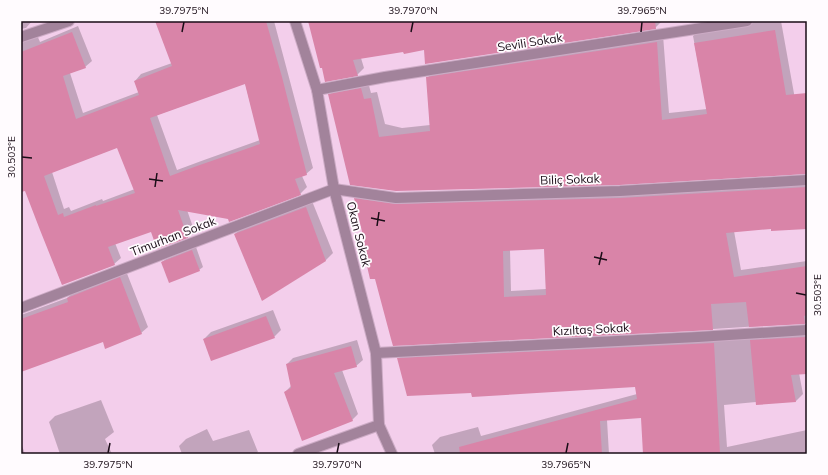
<svg xmlns="http://www.w3.org/2000/svg" width="828" height="475" font-family="Mulish,sans-serif">
<style>
.shadow{fill:#0003;fill-rule:evenodd}
.building{fill:#d984a8;fill-rule:evenodd}
.lines{fill:none;stroke-linecap:round;stroke-linejoin:round}
.minor-casing{stroke:#ccabc5;stroke-width:12}
.tertiary-casing{stroke:#ccabc5;stroke-width:12}
.minor{stroke:#a2839b;stroke-width:10}
.tertiary{stroke:#a2839b;stroke-width:10}
.ticks{fill:none;stroke:#1a0d17;stroke-width:1.5}
.labels{text-anchor:middle;dominant-baseline:central;stroke-width:3.5;stroke-linejoin:round;paint-order:stroke}
.street-label{font-size:12px;fill:#1a0d17;stroke:#fffbfe}
.neatline{fill:none;stroke:#1a0d17;stroke-width:1.5}
.ticks-label{font-size:10px;text-anchor:middle;fill:#1a0d17}
</style>
<rect width="100%" height="100%" fill="#f3ceeb"/>
<g class="shadow">
<polygon points="21,21 32,21 26,28 21,29"/>
<path d="M156,21H274L313,168L306,174L302,176L307,187L300,194L228,218L187,210L194,230L188,237L158,248L151,230L115,243L121,258L114,264L62,284L21,176V30L23,35H37L40,42L78,26L92,61L85,67L70,73L83,113L139,92L135,81L141,74L172,63ZM245,83L260,140L204,160L177,170L157,115ZM118,147L135,189L103,201L102,199L71,211L69,207L64,209L52,172Z"/>
<polygon points="309,21 662,21 655,28 404,51 361,58 364,68 357,75"/>
<polygon points="754,21 781,21 807,166 396,190 329,95 336,88 368,82 371,93 377,92 385,124 402,128 430,125 427,78 434,71 663,35 669,113 707,109 693,36 700,30"/>
<path d="M807,180V228H772L734,231L741,270L807,261V323L698,330L376,278L363,245L366,243L355,199L362,192L404,198ZM545,248L546,289L511,291L510,250Z"/>
<polygon points="312,201 333,253 326,260 262,300 235,234 242,227"/>
<polygon points="196,247 203,267 199,270 162,262 166,259"/>
<polygon points="126,271 148,327 141,333 103,341 21,371 21,315 67,298 75,291"/>
<polygon points="273,310 281,330 274,337 204,339 211,332"/>
<polygon points="807,330 807,373 799,373 803,394 796,401 756,402 724,405 727,447 807,430 807,454 644,454 642,417 607,420 609,454 435,454 432,445 440,437 478,427 481,436 637,394 636,386 472,392 398,359 405,352"/>
<polygon points="357,340 363,360 356,366 342,370 358,414 352,420 285,392 292,385 287,364 293,358"/>
<polygon points="101,400 114,432 105,439 112,454 60,454 49,422 55,416"/>
<polygon points="207,429 213,441 249,430 258,452 255,454 182,454 179,446 186,439"/>
<polygon points="21,443 25,454 21,454"/>
</g>
<g class="building">
<path d="M155,21H266L282,77L307,175L295,179L301,195L229,222L228,219L178,210L188,238L157,249L151,232L108,247L115,265L62,285L40,230L25,191L21,192V52L72,32L86,68L63,76L76,119L139,95L134,81L172,66ZM245,84L260,144L197,166L170,176L150,118ZM117,148L135,193L96,206V205L64,217L63,213L58,215L44,176Z"/>
<polygon points="308,21 655,21 656,29 425,64 424,50 404,54 403,52 353,60 358,76 325,82 322,68 320,68"/>
<polygon points="775,30 786,95 807,93 807,174 620,185 396,191 350,185 328,94 361,88 364,99 371,98 376,122 379,137 430,131 426,77 657,42 662,120 707,114 694,43"/>
<path d="M807,187V229L771,231V229L726,233L734,277L807,266V315L804,316L805,324L749,327L746,302L711,304L713,330L393,346L391,339L375,279H370L362,245L365,244L354,198L396,204L620,198ZM544,249L546,295L504,297L503,251Z"/>
<polygon points="306,207 326,261 262,301 234,234"/>
<polygon points="192,250 200,271 169,283 161,262"/>
<polygon points="120,277 142,334 105,349 103,342 21,372 21,319 68,302 67,298"/>
<polygon points="266,316 275,338 211,361 203,339"/>
<polygon points="806,337 807,354 807,374 791,375 796,402 756,405 750,340"/>
<polygon points="714,343 720,454 643,454 641,418 600,421 602,454 460,454 459,447 637,399 635,387 472,397 471,393 407,396 397,358"/>
<polygon points="351,346 357,367 334,373 353,421 302,441 284,392 291,388 286,364"/>
</g>
<g class="lines">
<defs>
<g id="minor">
<polyline points="21,37 69,21"/>
<polyline points="317,90 385,77 747,21"/>
<polyline points="21,308 334,189 396,198 620,191 807,180"/>
<polyline points="376,353 698,337 807,330"/>
<polyline points="298,454 379,425"/>
</g>
<polyline id="tertiary" points="295,21 317,90 334,189 376,353 379,425 392,454"/>
</defs>
<use href="#minor" class="minor-casing"/>
<use href="#tertiary" class="tertiary-casing"/>
<use href="#minor" class="minor"/>
<use href="#tertiary" class="tertiary"/>
</g>
<path class="ticks" d="M182,32L184,22M411,32L413,22M641,32L642,22M22,157L32,158M149,179L163,181M155,187L157,173M371,218L385,221M377,226L379,212M594,257L607,260M599,265L602,252M796,293L806,295M108,453L110,443M337,453L339,443M566,453L568,443"/>
<g class="labels">
<g class="street-label">
<text transform="translate(530 42) rotate(-9)">Sevili Sokak</text>
<text transform="translate(570 179) rotate(-2)">Biliç Sokak</text>
<text transform="translate(359 234) rotate(76)">Okan Sokak</text>
<text transform="translate(173 236) rotate(-21)">Timurhan Sokak</text>
<text transform="translate(591 329) rotate(-3)">Kızıltaş Sokak</text>
</g>
</g>
<rect width="828" height="475" fill="none" stroke="#fffbfe" stroke-width="44"/>
<rect x="22" y="22" width="784" height="431" class="neatline"/>
<g class="ticks-label">
<text x="184" y="14">39.7975°N</text>
<text x="413" y="14">39.7970°N</text>
<text x="642" y="14">39.7965°N</text>
<text transform="translate(11 157) rotate(-90)" y="4">30.503°E</text>
<text transform="translate(817 295) rotate(-90)" y="4">30.503°E</text>
<text x="108" y="468">39.7975°N</text>
<text x="337" y="468">39.7970°N</text>
<text x="566" y="468">39.7965°N</text>
</g>
</svg>
